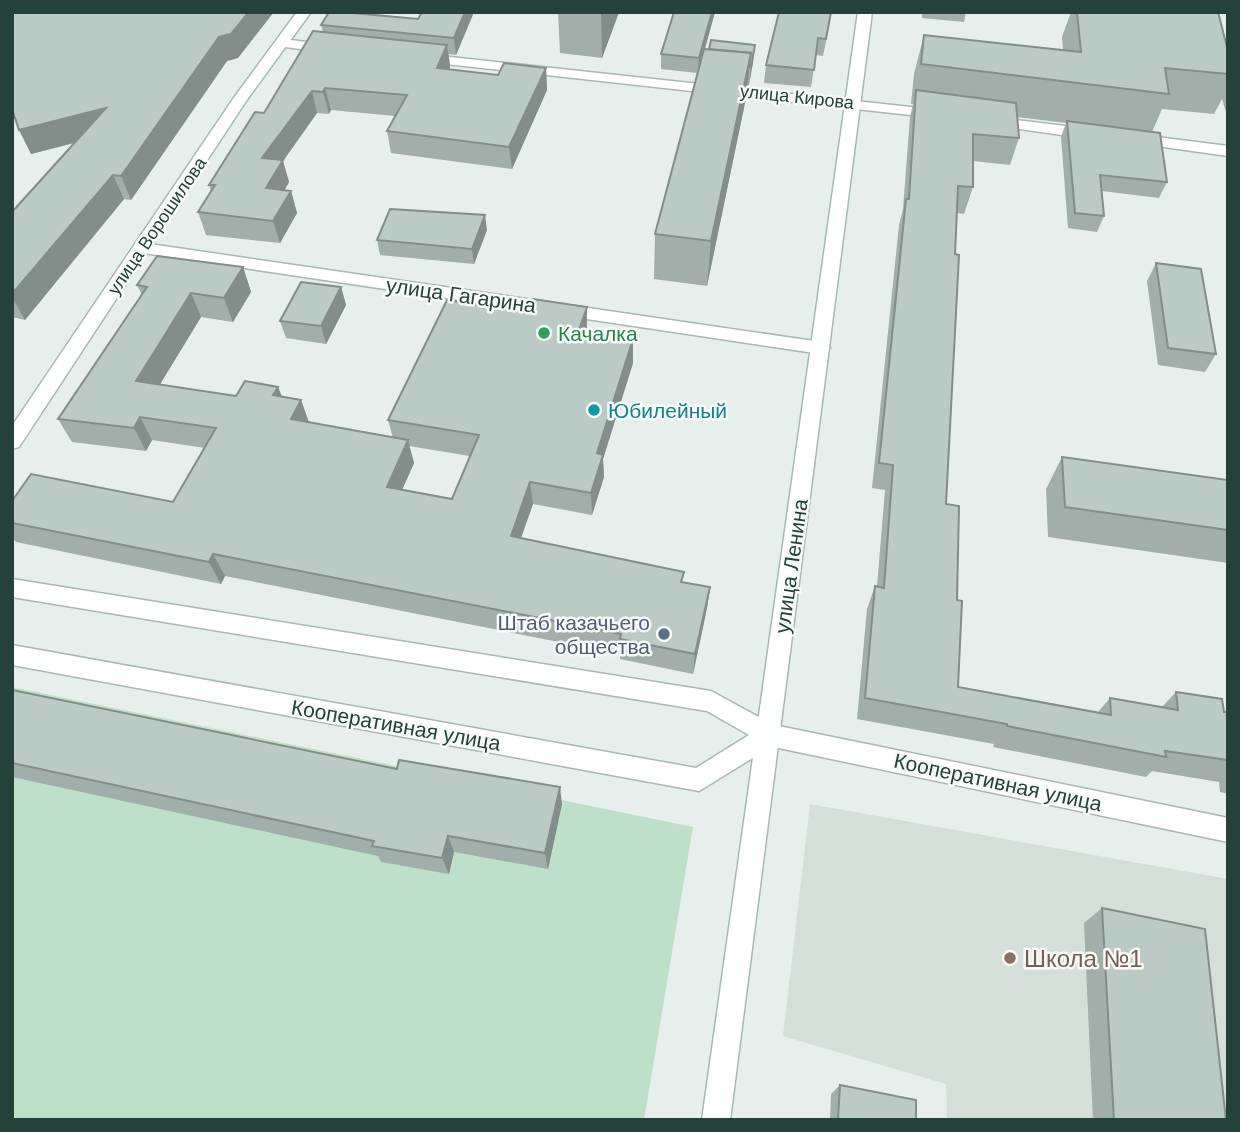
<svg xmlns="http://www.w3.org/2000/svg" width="1240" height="1132" font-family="Helvetica,sans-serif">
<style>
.built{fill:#d4dfda}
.green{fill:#bfe0c8}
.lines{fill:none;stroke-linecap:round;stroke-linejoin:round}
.service-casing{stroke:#a8b8b2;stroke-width:3}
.minor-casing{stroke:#a8b8b2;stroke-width:3}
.secondary-casing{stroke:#a4bbb3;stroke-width:3}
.service{fill:#fff;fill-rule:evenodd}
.minor{fill:#fff;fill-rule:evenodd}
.secondary{fill:#fff;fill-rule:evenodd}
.wall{fill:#a1aea9;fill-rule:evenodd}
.shaded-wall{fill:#838d89}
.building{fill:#bbcac4;stroke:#838d89;stroke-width:2}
.leisure-dot{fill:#2e9e5b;stroke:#f7fbf9;stroke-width:2.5}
.culture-dot{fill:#0f9aa8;stroke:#f7fbf9;stroke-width:2.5}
.service-dot{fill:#5c6f8a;stroke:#f7fbf9;stroke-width:2.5}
.education-dot{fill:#8d6e63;stroke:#f7fbf9;stroke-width:2.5}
.labels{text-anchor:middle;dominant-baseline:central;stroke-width:5;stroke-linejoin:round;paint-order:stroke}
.far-street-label{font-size:18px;fill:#24423a;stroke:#f7fbf9}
.street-label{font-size:21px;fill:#24423a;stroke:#f7fbf9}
.leisure-label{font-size:21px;fill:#27864d;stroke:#f7fbf9;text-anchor:start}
.culture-label{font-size:21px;fill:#0d838f;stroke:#f7fbf9;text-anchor:start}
.service-label{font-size:21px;fill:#4e5e75;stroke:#f7fbf9;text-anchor:end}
.near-education-label{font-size:24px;fill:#785e54;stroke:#f7fbf9;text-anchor:start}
</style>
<rect width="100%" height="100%" fill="#e6efeb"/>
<polygon class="built" points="810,804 1228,879 1228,1120 947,1120 946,1084 783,1036"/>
<polygon class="green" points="12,687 693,827 644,1120 12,1120"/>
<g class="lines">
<defs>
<polygon id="service" points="12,579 711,691 777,727 781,735 777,743 699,791 12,665 12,645 696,768 749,735 707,711 12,597"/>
<g id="minor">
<polygon points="282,39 332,45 339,49 332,53 277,46 277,40"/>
<polygon points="423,54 938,110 945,114 938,118 418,61 418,55"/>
<polygon points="990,117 1090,129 1098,134 1090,139 985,124 983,121"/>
<polygon points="1133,134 1228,146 1228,156 1128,142 1128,136"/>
<polygon points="143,243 821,342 830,348 821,354 137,252 137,244"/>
<polygon points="769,724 1228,818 1228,842 769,746 761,743 757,735 761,727"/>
</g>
<g id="secondary">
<polygon points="297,12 311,12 246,101 19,447 12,449 12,426 233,99"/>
<polygon points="858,12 872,12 730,1120 702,1120"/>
</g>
</defs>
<use href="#service" class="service-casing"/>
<use href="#minor" class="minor-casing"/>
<use href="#secondary" class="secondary-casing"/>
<use href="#service" class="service"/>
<use href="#minor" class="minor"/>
<use href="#secondary" class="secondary"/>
</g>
<g class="wall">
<polygon points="474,12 456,55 449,54 450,67 449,70 498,75 546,68 547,90 512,169 391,153 387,131 395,116 331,110 329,114 317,113 283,161 289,182 284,190 291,191 297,213 280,243 206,235 198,212 211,191 209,185 264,113 323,32 321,25 418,19"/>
<polygon points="558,12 619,12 602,58 560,53"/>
<polygon points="674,12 715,12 705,49 753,62 749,85 747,85 746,98 707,286 654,279 655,234 697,73 661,69 661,54"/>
<polygon points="832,12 823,56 816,55 811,87 764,83 766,65"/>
<polygon points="922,12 966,12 964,22 922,18"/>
<polygon points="1071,12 1218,12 1228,51 1228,119 1222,99 1214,114 1162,109 1152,132 1167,182 1159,198 1102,191 1104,216 1097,232 1068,228 1061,137 1066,123 1017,117 1019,138 1010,165 973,161 973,187 964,214 957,213 946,504 957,600 958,687 1098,712 1110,698 1162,707 1176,692 1228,712 1228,794 1220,792 1219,782 1152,771 1146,777 993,747 994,744 857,719 867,609 875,586 877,586 885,490 872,488 899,225 903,209 910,117 913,104 911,104 914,74 924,35 1063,50 1062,37"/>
<polygon points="238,58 227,61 131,200 124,199 25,320 12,317 12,212 74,143 31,154 12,109"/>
<polygon points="487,230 474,264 380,255 377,240"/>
<polygon points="1156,263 1216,354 1205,372 1158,365 1147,281"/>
<path d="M243,267L251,292L233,322L201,317L160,384L236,396L278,387L282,397L301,400L309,422L393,438L388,420L587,332L633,339V363L603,459L604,477L592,515L533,504L521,538L683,582L710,587L707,608L693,674L620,659V654L225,576L221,584L16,542L12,538V501L173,502L205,448L152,440L146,451L72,442L58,419L142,295L137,285ZM409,446L470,456L452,499L402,490L414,463Z"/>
<polygon points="341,287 346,305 326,344 286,338 280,321"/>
<polygon points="1062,457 1228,480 1228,563 1048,537 1046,489"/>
<polygon points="12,690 562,804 548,869 454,852 449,874 381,862 378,856 12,777"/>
<polygon points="1102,908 1226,1120 1093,1120 1084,923"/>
<polygon points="840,1085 916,1120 830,1120 831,1094"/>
</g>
<g class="shaded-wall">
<polygon points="249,12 274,12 238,58 227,61 131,200 121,176 219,37"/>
<polygon points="465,12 474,12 456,55 454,38"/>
<polygon points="601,12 619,12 602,58 601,13"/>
<polygon points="712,12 715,12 698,73 699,58"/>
<polygon points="447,45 450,67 441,90 437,68"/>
<polygon points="755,45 753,62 749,85 751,67"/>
<polygon points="751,53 746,98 707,286 711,241"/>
<polygon points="546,68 547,90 512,169 509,147"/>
<polygon points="325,88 331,110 329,114 323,92"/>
<polygon points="312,91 317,113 283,161 289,182 273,211 266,188 262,158"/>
<polygon points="106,108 116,132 31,154 19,130"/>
<polygon points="113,175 124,199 25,320 12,297 12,294"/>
<polygon points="291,191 297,213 280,243 273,221"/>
<polygon points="485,215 487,230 474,264 472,249"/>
<polygon points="243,267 251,292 233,322 224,298"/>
<polygon points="341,287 346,305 326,344 321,326"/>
<polygon points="191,293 201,317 148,404 136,381"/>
<polygon points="587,307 587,331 579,330"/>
<polygon points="633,339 633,363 603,459 604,477 592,515 591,493 597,453"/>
<polygon points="278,387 287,410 273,395"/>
<polygon points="301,400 309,423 291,419"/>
<polygon points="140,417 152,440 146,451 134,428"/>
<polygon points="408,440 414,463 393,510 387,487"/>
<polygon points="530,482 533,504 514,557 511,536"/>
<polygon points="213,554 225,576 221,584 209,562"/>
<polygon points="710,587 707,608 693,674 695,654"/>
<polygon points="560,787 562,804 548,869 545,853"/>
<polygon points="448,836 454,852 449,874 442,858"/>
</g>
<g class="building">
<polygon points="12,12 249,12 231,34 219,37 121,176 113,175 12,294 12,212 106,108 19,130 12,109"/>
<polygon points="329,12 342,12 418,19 422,12 465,12 454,38 321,25"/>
<polygon points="674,12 712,12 699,58 661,54"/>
<polygon points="779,12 831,12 826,39 818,38 814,70 766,65"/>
<polygon points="1077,12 1218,12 1228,51 1228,74 1165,68 1169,94 921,64 924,35 1081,52"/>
<polygon points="313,31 447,45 437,68 498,75 504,63 546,68 509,147 387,131 407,95 325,88 323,92 312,91 262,158 283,160 266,188 291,191 273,221 198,212 215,185 209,185 255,112 264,113"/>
<polygon points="711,40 755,45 751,67 749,67 751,53 709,49"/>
<polygon points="704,49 751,53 711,241 655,234"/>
<polygon points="916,90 1016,103 1019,138 973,134 973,187 958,186 955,254 959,255 946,504 959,506 957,600 962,601 958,687 1111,715 1110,698 1178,710 1176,692 1222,699 1224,712 1228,712 1228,760 1165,751 1166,757 1007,726 1007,724 865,698 875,586 884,588 893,465 879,463 906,199 909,199"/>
<polygon points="1067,121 1160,133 1167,182 1100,175 1104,216 1075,213"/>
<polygon points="390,209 485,215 472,249 377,240"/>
<polygon points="157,256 243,267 224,298 191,293 136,381 236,396 245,381 278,387 273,395 301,400 291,419 408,440 387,487 452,499 479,435 388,420 447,300 527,313 533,299 587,307 579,330 633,339 597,453 603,455 591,493 530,482 511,536 684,572 681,582 710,587 695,654 620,639 621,634 213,554 209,562 12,523 12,501 31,474 173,502 216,428 140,417 134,428 58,419 147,287 137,285"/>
<polygon points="1156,263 1201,269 1216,354 1168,348"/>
<polygon points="301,282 341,287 321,326 280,321"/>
<polygon points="1062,457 1228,480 1228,530 1065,507"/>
<polygon points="12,690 397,769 399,760 560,787 545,853 448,836 442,858 372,846 374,841 12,763"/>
<polygon points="1102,908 1205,929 1226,1120 1114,1120"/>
<polygon points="840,1085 916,1100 916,1120 838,1120"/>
</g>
<circle class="leisure-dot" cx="544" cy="333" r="7"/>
<circle class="culture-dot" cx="594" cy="410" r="7"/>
<circle class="service-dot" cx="664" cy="634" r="7"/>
<circle class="education-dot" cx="1010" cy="958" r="7"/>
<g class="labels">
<g class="far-street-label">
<text transform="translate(797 97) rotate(6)">улица Кирова</text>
<text transform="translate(157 226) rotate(-56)">улица Ворошилова</text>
</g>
<g class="street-label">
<text transform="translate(461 295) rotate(8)">улица Гагарина</text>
<text transform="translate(791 566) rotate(-82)">улица Ленина</text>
<text transform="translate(396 725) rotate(10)">Кооперативная улица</text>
<text transform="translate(998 782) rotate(12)">Кооперативная улица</text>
</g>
<g class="leisure-label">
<text x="558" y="333">Качалка</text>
</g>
<g class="culture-label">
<text x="608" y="410">Юбилейный</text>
</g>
<g class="service-label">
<text x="650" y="622">Штаб казачьего<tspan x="650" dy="24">общества</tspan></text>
</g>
<g class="near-education-label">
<text x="1024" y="958">Школа №1</text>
</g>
</g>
<rect width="1240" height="1132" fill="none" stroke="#24423a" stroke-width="28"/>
</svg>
